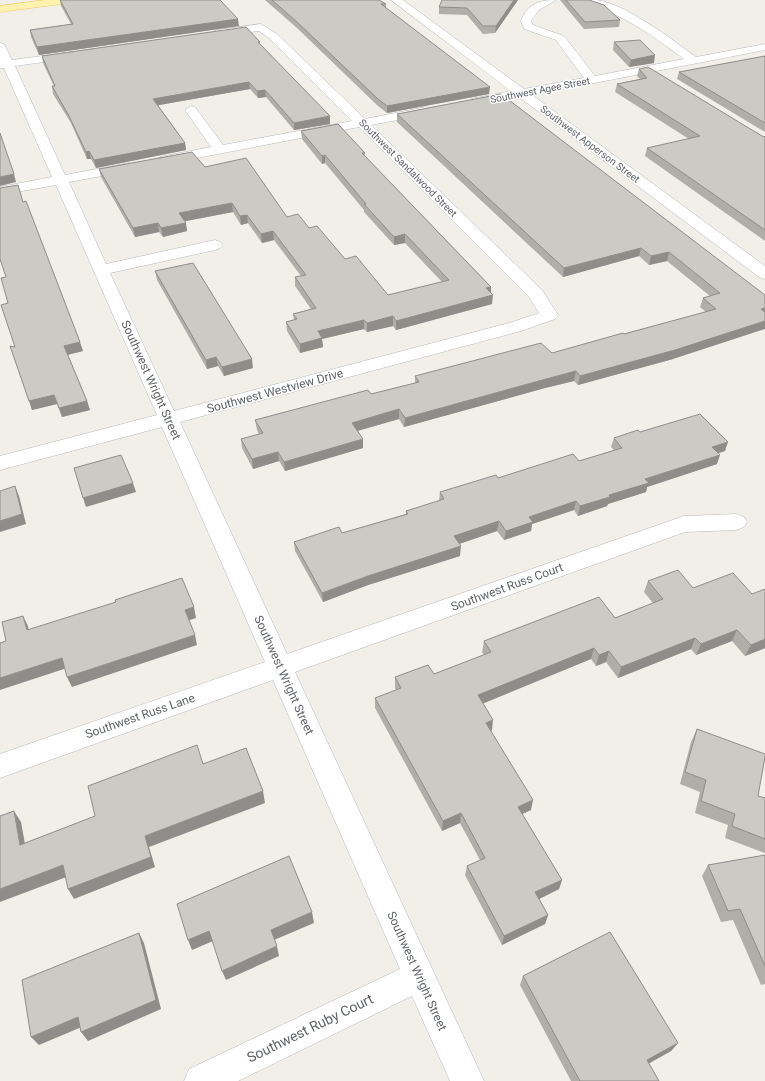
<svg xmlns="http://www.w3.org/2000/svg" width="765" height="1081" font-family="Roboto,sans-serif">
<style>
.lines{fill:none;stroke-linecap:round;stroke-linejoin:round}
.minor-casing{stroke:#b5b8bc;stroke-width:1}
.major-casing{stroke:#f2c960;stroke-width:1}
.minor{fill:#fff;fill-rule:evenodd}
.major{fill:#fff2af;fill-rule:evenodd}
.wall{fill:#afaea9}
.shaded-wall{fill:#8f8d8a}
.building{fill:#cccac5;stroke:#8f8d8a}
.labels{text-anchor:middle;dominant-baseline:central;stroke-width:3;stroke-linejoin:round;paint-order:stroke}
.far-street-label{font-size:10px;fill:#5f6368;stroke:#fff}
.street-label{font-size:12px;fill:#5f6368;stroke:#fff}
.near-street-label{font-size:14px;fill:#5f6368;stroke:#fff}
</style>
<rect width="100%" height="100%" fill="#f1efe8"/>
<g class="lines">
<defs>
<g id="minor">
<path d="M391,0H403L524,89L584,78L556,40L524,29L521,21C528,4 538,0 556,0L539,10L531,21L533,25L564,36L595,76L684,59C652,35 620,12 580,2L579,0C585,0 591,0 597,0C628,5 671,39 696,57L765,44V50L532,95L765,266V279L759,277L519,97L475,106L471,105L469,102L471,99L511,91Z"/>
<polygon points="261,24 277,34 365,119 426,107 430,108 432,111 430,114 371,125 542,290 558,315 555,319 521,331 180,422 287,654 684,516 736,514 744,517 747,522 744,527 736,530 685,532 295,672 484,1081 450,1081 412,996 238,1081 184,1081 189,1069 400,969 273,680 0,778 0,754 265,662 162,427 0,470 0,456 157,415 56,185 0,195 0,187 52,177 4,68 0,68 0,43 4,44 12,60 72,52 78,55 72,58 15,66 65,175 129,163 134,164 136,167 134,170 129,171 69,182 106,264 215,240 220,242 223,245 220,248 215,250 110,273 174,411 509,323 539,313 529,297 359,127 165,164 160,163 158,160 160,157 211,147 185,110 191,106 195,107 223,145 352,121 269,38 259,31 217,36 212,33 217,30"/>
</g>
<polygon id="major" points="45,0 74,0 69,3 0,12 0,6"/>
</defs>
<use href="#minor" class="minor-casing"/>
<use href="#major" class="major-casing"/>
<use href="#minor" class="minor"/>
<use href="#major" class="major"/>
</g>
<g class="wall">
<polygon points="60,0 220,0 239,26 39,55 31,37 30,30 71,24 61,6"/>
<polygon points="265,0 379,0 386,4 386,8 489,94 387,113 378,106 297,28"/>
<polygon points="518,0 495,33 483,34 467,15 439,14 439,7"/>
<polygon points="560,0 589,0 620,20 619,27 584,29"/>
<polygon points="260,42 260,44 330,124 294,130 266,97 258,98 250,89 158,105 185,143 186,150 96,168 91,159 87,159 71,123 53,94 52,86 54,86 43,63 42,56"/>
<polygon points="614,42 654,63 629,67 613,50"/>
<polygon points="765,56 765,132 677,79 679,72"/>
<polygon points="639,69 762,136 765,137 765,241 645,156 647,148 689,139 615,92 617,84 640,79 637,76"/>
<polygon points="397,114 765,295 673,359 578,385 574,381 545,388 404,427 399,419 358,431 363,448 285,471 279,461 253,469 242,448 241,439 259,434 257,430 255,420 371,394 415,383 415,376 552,353 706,312 700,307 703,298 710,296 667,261 649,265 639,256 563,277 397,122"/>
<polygon points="301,131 365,153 365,156 491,287 491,293 492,304 396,330 393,326 367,332 364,329 322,339 323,347 300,353 287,331 286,322 294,320 293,314 311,309 295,286 295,277 301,276 274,240 262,243 248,223 241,225 233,212 185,221 187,231 163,237 159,232 135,237 101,177 99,169 205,167 287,217 309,228 388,295 442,282 405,243 394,245 364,212 364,210 325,163 322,164 302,139"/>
<polygon points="23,202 83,351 68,355 87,401 90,410 62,417 57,404 32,410 15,347 8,303 6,277"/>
<polygon points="155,271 253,368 224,376 218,366 207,369 157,280"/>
<polygon points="640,432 725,451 718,453 717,464 647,487 646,492 608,504 607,506 578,516 574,510 532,524 531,531 504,540 497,531 459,544 460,556 368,585 323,602 295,551 294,542 342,533 406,514 406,511 439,501 440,492 498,478 579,461 614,450 611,447 614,438"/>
<polygon points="648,581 693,588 765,648 745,656 732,641 696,655 691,649 618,678 606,662 596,666 591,659 483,703 492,730 491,731 531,810 522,814 562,880 559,889 539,899 548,915 545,924 502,945 465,875 467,866 480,860 460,823 442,831 375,708 375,698 396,690 395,688 395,677 434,674 484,655 482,652 484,641 615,618 653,603 644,592"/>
<polygon points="697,729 758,796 765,798 765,853 725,838 728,825 695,813 700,792 680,784 691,742"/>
<polygon points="765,855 765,984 761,985 733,920 721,922 702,876 708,865"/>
<polygon points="523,976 678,1043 671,1051 649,1063 659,1081 571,1081 520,985"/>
</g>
<g class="shaded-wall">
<polygon points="514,0 518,0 495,33 496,26"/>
<polygon points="238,19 239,26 39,55 37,47"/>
<polygon points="655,55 654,63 629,67 631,60"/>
<polygon points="249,82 250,89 154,106 153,99"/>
<polygon points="490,87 489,94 387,113 387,106"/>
<polygon points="265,90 266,97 258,98 257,91"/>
<polygon points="330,116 330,124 294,130 294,123"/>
<polygon points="185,143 186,150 96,168 94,160"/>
<polygon points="89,151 91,159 87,159 86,152"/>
<polygon points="325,155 325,163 322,164 322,156"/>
<polygon points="14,174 16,182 0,186 0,177"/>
<polygon points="232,203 233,212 181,222 179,213"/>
<polygon points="247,215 248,223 241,225 240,216"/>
<polygon points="158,223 159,232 135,237 133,228"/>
<polygon points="186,223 187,231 163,237 161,228"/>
<polygon points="273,231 274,240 262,243 261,234"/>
<polygon points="405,234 405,243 394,245 394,237"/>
<polygon points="641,248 639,256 563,277 564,268"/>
<polygon points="669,252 667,261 649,265 651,256"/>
<polygon points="491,287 491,296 486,288"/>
<polygon points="493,295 492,304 396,330 396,321"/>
<polygon points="765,308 765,316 761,309"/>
<polygon points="393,316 393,326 367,332 367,323"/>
<polygon points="364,320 364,329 322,339 323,347 300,353 300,344 318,331"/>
<polygon points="765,321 765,329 673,359 578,385 580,376"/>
<polygon points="80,342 83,351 66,355 64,346"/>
<polygon points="216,357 218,366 207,369 206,360"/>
<polygon points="252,359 253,368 224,376 222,367"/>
<polygon points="576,371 574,381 545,388 404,427 405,418 546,379"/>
<polygon points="54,395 57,404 32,410 29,401"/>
<polygon points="87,401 90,410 62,417 59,408"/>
<polygon points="399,409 399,419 353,432 352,423"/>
<polygon points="363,439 363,448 285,471 284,462"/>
<polygon points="728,442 725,451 709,456 712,447"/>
<polygon points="278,452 279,461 253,469 252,459"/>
<polygon points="720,455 717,464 647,487 646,492 608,504 607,506 578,516 580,506 609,495 645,479"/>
<polygon points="133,483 136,492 86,507 83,498"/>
<polygon points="15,486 19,496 26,524 0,532 0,521"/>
<polygon points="576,501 574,510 532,524 531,531 504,540 506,531 529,517"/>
<polygon points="499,521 497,531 453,546 454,536"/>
<polygon points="461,546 460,556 368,585 323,602 322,593 368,576"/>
<polygon points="194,607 196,618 187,621 185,610"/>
<polygon points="23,616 28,626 31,641 27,630"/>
<polygon points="737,630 732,641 696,655 701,644"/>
<polygon points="195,635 197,645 72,687 67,677"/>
<polygon points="695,638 691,649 618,678 621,667"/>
<polygon points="765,639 765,648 745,656 751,645"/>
<polygon points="594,648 591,659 477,706 478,695"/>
<polygon points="609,651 606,662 596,666 599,655"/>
<polygon points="62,658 67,668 0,690 0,678"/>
<polygon points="493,720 492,730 484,733 486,723"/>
<polygon points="263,791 265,803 149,847 155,867 74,899 68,889 145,836"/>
<polygon points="533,800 531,810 516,817 518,807"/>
<polygon points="14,811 21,822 27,855 20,845"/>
<polygon points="461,813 460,823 442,831 443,821"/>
<polygon points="63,865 69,876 0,902 0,889"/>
<polygon points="562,880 559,889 533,902 535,892"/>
<polygon points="312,912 314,923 274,940 271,930"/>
<polygon points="548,915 545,924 502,945 504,936"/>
<polygon points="209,931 213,941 192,950 188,940"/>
<polygon points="139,933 144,943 161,1009 88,1041 81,1032"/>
<polygon points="277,946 279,956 226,980 222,971"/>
<polygon points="78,1017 84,1026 39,1045 31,1037"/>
<polygon points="678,1043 671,1051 641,1068 647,1060"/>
</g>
<g class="building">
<polygon points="60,0 220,0 238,19 37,47 30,30 73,24"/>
<polygon points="272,0 379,0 386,4 381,4 490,87 387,106 378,99 297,22"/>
<polygon points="442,0 514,0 496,26 483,26 467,8 439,7"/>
<polygon points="566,0 589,0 604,5 620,20 585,22"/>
<polygon points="246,27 260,42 258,42 330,116 294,123 265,90 257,91 249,82 153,99 185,143 94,160 89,151 86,152 69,116 52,86 55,86 42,56"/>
<polygon points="640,40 655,55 631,60 614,42"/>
<polygon points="765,56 765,123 679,72"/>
<polygon points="648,67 762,136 765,137 765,230 647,148 700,136 617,84 647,78 639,69"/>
<polygon points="501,94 765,295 765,308 761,309 765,312 765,321 675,350 580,376 576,371 546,379 405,418 399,409 352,423 363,439 284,462 278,452 252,459 241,439 263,433 255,420 368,390 371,394 419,382 415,376 541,343 552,353 623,333 624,334 716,309 703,298 720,293 669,252 651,256 641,248 564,268 397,114"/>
<polygon points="338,124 365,153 362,153 491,287 486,288 493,295 396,321 393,316 367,323 364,320 318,331 322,338 300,344 286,322 297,319 293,314 316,308 295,277 306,275 273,231 261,234 247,215 240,216 232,203 179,213 186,223 161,228 158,223 133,228 99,169 192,152 205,167 246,158 287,217 298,214 309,228 317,226 345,259 356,256 388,295 449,280 405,234 394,237 364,204 366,204 325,155 322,156 301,131"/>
<polygon points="0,133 14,174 0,177"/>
<polygon points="18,185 23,202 26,201 80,342 64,346 87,401 59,408 54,395 29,401 10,346 15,347 1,305 8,303 1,278 6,277 0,259 0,188"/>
<polygon points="193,263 252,359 222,367 216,357 206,360 155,271"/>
<polygon points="700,414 728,442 712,447 720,455 645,479 649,483 609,495 610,497 580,506 576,501 529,517 533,522 506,531 499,521 454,536 461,546 368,576 322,593 294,542 339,527 342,533 408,514 406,511 444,499 440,492 496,475 498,478 573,454 579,461 622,448 614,438 638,430 640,432"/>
<polygon points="121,455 133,483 83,498 74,468"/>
<polygon points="15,486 22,514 0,521 0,491"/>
<polygon points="678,570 693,588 733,573 752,594 765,589 765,639 751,645 737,630 701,644 695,638 621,667 609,651 599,655 594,648 478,695 493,720 486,723 533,800 518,807 562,880 535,892 548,915 504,936 467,866 485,858 461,813 443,821 375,698 401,688 395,677 428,665 434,674 491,652 484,641 599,597 615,618 663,599 648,581"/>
<polygon points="182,578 194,607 185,610 195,635 67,677 62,658 0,678 0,643 6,641 2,622 23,616 27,630 116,602 115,600"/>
<polygon points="697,729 765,754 765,757 758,796 765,798 765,839 732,826 735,814 701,801 706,780 685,772"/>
<polygon points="197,745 203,764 246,748 263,791 145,836 151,857 68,889 63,865 0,889 0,816 14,811 20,845 95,816 88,786"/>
<polygon points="765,855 765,966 740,909 728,911 708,865"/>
<polygon points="289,856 312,912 271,930 277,946 222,971 209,931 188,940 177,904"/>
<polygon points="610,932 678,1043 647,1060 659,1081 580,1081 523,976"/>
<polygon points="139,933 156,1000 81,1032 78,1017 31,1037 22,980"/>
</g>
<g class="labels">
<g class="far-street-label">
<text transform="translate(540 90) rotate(-11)">Southwest Agee Street</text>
<text transform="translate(590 144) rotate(37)">Southwest Apperson Street</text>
<text transform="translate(408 168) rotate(45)">Southwest Sandalwood Street</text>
</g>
<g class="street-label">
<text transform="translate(151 380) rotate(66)">Southwest Wright Street</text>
<text transform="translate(275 391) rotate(-15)">Southwest Westview Drive</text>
<text transform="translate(507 587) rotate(-20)">Southwest Russ Court</text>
<text transform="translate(284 675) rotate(66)">Southwest Wright Street</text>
<text transform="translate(140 716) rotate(-19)">Southwest Russ Lane</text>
<text transform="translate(417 971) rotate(66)">Southwest Wright Street</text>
</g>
<g class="near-street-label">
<text transform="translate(310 1028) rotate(-26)">Southwest Ruby Court</text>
</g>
</g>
</svg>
